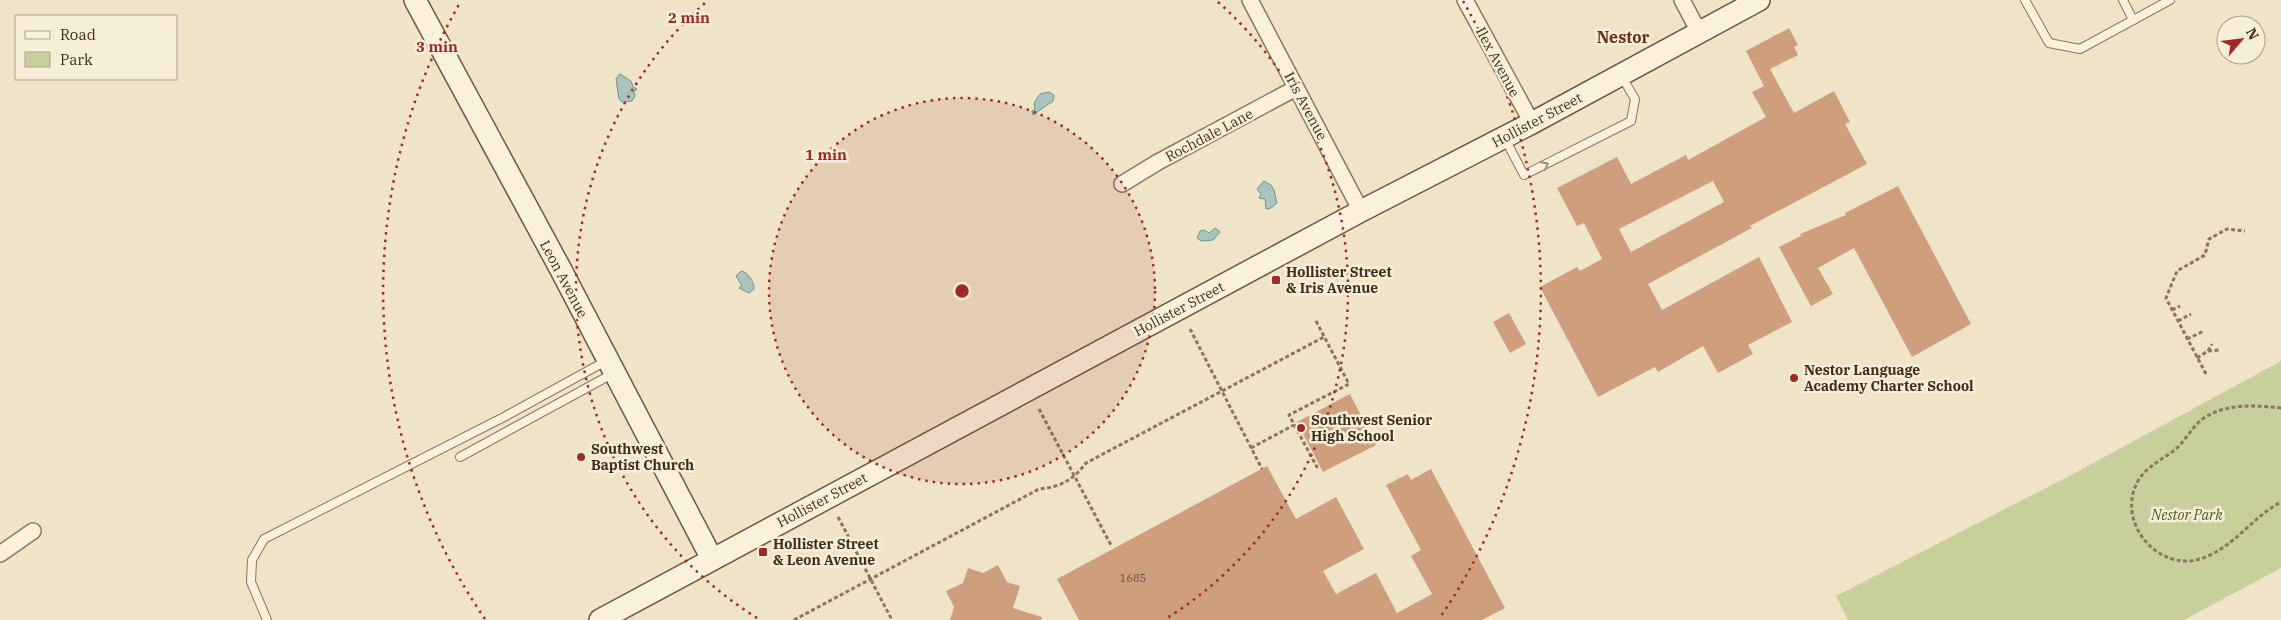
<svg xmlns="http://www.w3.org/2000/svg" width="2281" height="620" font-family="'IBM Plex Serif',serif">
<style>
.green{fill:#c9cf9b}
.water{fill:#a9c4bc;stroke:#6f938a}
.building{fill:#cf9f7d;fill-rule:evenodd}
.lines{fill:none;stroke-linecap:round;stroke-linejoin:round}
.lane-casing{stroke:#8d765c;stroke-width:10}
.street-casing{stroke:#8d765c;stroke-width:18}
.secondary-casing{stroke:#6f573f;stroke-width:24}
.path{stroke:#8d765c;stroke-width:3;stroke-dasharray:4 2.5;stroke-linecap:butt}
.lane{stroke:#faf1dc;stroke-width:8}
.street{stroke:#faf1dc;stroke-width:15}
.secondary{stroke:#faf1dc;stroke-width:21}
.oneway{stroke:#9c907e}
.ring{fill:none;stroke:#9e2a2b;stroke-width:2.5;stroke-dasharray:2.5 5}
.poi-dot{fill:#9e2a2b;stroke:#f7eed8;stroke-width:2}
.labels{text-anchor:middle;dominant-baseline:central;stroke-width:5;stroke-linejoin:round;paint-order:stroke}
.number-label{font-size:11px;fill:#624a37}
.street-label{font-size:14px;fill:#3d2e20;stroke:#f7eed8}
.poi-label{font-size:14px;font-weight:bold;fill:#3d2e20;stroke:#f7eed8;text-anchor:start}
.park-label{font-size:14px;font-style:italic;fill:#4d5a26;stroke:#f7eed8}
.quarter-label{font-size:16px;font-weight:bold;fill:#6b2e1e;stroke:#f7eed8}
.centre{fill:#9e2a2b;stroke:#f7eed8;stroke-width:2.5}
.ring-label{font-size:15px;text-anchor:middle;font-weight:bold;fill:#9e2a2b;stroke:#f7eed8;stroke-width:5;stroke-linejoin:round;paint-order:stroke}
</style>
<rect width="100%" height="100%" fill="#f0e4c8"/>
<polygon class="green" points="2281,361 2281,568 2184,620 1848,620 1836,596 2075,473"/>
<g class="water">
<polygon points="620,74 631,81 633,87 637,89 634,92 635,96 632,101 622,102 619,99 616,79"/>
<polygon points="1049,92 1054,95 1053,101 1033,115 1032,111 1035,109 1034,103 1040,94"/>
<polygon points="1264,181 1271,185 1274,190 1277,203 1271,208 1266,209 1265,199 1259,198 1261,194 1257,189"/>
<polygon points="1215,228 1220,232 1213,240 1201,241 1197,238 1200,231 1204,230 1209,233"/>
<path d="M741,271C747,271 755,283 754,289L749,293L739,288L742,286L736,276Z"/>
</g>
<g class="building">
<path d="M1789,28L1798,45L1794,47L1798,55L1770,69L1794,113L1834,91L1850,122L1845,124L1867,164L1750,226L1752,228L1648,284L1662,310L1759,257L1792,322L1748,345L1753,354L1718,373L1703,346L1658,372L1655,367L1598,397L1540,287L1577,267L1580,271L1602,259L1584,223L1577,226L1557,188L1617,157L1631,184L1686,155L1688,160L1766,117L1752,92L1764,86L1746,51ZM1713,181L1724,202L1631,252L1619,229Z"/>
<polygon points="1898,186 1971,324 1912,357 1854,248 1818,268 1833,294 1811,306 1779,247 1801,236 1800,234 1846,215 1845,213"/>
<polygon points="1509,313 1526,344 1510,353 1493,322"/>
<polygon points="1350,394 1376,445 1323,472 1297,422"/>
<polygon points="1267,466 1296,519 1336,497 1364,549 1323,571 1336,594 1376,573 1397,613 1432,594 1411,556 1421,550 1386,485 1408,474 1411,480 1431,469 1505,608 1482,620 1079,620 1057,579"/>
<polygon points="998,565 1007,582 1020,586 1013,608 1042,617 1041,620 950,620 954,607 946,591 963,583 968,568 983,573"/>
</g>
<g class="lines">
<defs>
<g id="lane">
<polyline points="2025,0 2049,43 2080,49 2170,0"/>
<polyline points="2123,0 2133,20"/>
<polyline points="1505,139 1524,175 1631,121 1635,99 1622,77"/>
<polyline points="460,457 614,373"/>
<polyline points="267,620 251,582 252,560 264,539 504,417 606,361"/>
</g>
<g id="street">
<polyline points="1250,0 1361,211"/>
<polyline points="1465,0 1532,123"/>
<polyline points="1682,0 1700,34"/>
<polyline points="1122,184 1158,162 1296,88"/>
<polyline points="0,554 33,531"/>
</g>
<g id="secondary">
<polyline points="415,0 561,270 712,559"/>
<polyline points="600,620 1361,211 1532,123 1759,0"/>
</g>
</defs>
<use href="#lane" class="lane-casing"/>
<use href="#street" class="street-casing"/>
<use href="#secondary" class="secondary-casing"/>
<g class="path">
<polyline points="2172,310 2180,306"/>
<polyline points="1316,321 1349,384 1289,415 1318,469"/>
<polyline points="2178,321 2191,314"/>
<polyline points="1190,329 1262,469"/>
<polyline points="2187,339 2204,331"/>
<polyline points="2208,351 2219,350"/>
<polyline points="2197,358 2208,351 2212,344"/>
<polyline points="2206,374 2166,298 2177,271 2205,255 2209,239 2227,229 2245,231"/>
<path d="M2281,408C2254,405 2222,403 2200,421C2192,428 2186,439 2178,447C2165,459 2147,465 2138,481C2115,522 2158,572 2200,559C2233,549 2252,517 2281,502"/>
<polyline points="1039,409 1112,547"/>
<polyline points="1251,448 1294,425"/>
<polyline points="838,517 892,620"/>
<path d="M794,620L1039,489C1061,487 1073,480 1086,463L1324,337"/>
</g>
<use href="#lane" class="lane"/>
<use href="#street" class="street"/>
<use href="#secondary" class="secondary"/>
</g>
<defs><path id="oneway-chevron" d="M-2-3.5L2.5 0L-2 3.5" fill="none" stroke-width="1.6" stroke-linecap="round" stroke-linejoin="round" transform="scale(1.25)"/></defs>
<use class="oneway" href="#oneway-chevron" transform="translate(1545 165) rotate(-27)"/>
<circle cx="962" cy="291" r="193" fill="#9e2a2b" fill-opacity=".12"/>
<g class="ring">
<circle cx="962" cy="291" r="193"/>
<path d="M757 618A386 386 0 0 1 706 2M1218 2A386 386 0 0 1 1167 618"/>
<path d="M485 619A579 579 0 0 1 461 1M1463 1A579 579 0 0 1 1439 619"/>
</g>
<g class="poi-dot">
<rect x="1271" y="275" width="10" height="10" rx="2.5"/>
<circle cx="1794" cy="378" r="5"/>
<circle cx="1301" cy="428" r="5"/>
<circle cx="581" cy="457" r="5"/>
<rect x="758" y="547" width="10" height="10" rx="2.5"/>
</g>
<g class="labels">
<g class="number-label">
<text x="1133" y="578">1685</text>
</g>
<g class="street-label">
<text transform="translate(1498 62) rotate(62)">Ilex Avenue</text>
<text transform="translate(1306 106) rotate(62)">Iris Avenue</text>
<text transform="translate(1537 120) rotate(-28)">Hollister Street</text>
<text transform="translate(1209 135) rotate(-28)">Rochdale Lane</text>
<text transform="translate(564 279) rotate(62)">Leon Avenue</text>
<text transform="translate(1179 309) rotate(-28)">Hollister Street</text>
<text transform="translate(822 500) rotate(-28)">Hollister Street</text>
</g>
<g class="poi-label">
<text x="1286" y="272">Hollister Street<tspan x="1286" dy="16">&amp; Iris Avenue</tspan></text>
<text x="1804" y="370">Nestor Language<tspan x="1804" dy="16">Academy Charter School</tspan></text>
<text x="1311" y="420">Southwest Senior<tspan x="1311" dy="16">High School</tspan></text>
<text x="591" y="449">Southwest<tspan x="591" dy="16">Baptist Church</tspan></text>
<text x="773" y="544">Hollister Street<tspan x="773" dy="16">&amp; Leon Avenue</tspan></text>
</g>
<g class="park-label">
<text x="2187" y="515">Nestor Park</text>
</g>
<g class="quarter-label">
<text x="1623" y="37">Nestor</text>
</g>
</g>
<circle cx="962" cy="291" r="8" class="centre"/>
<g class="ring-label">
<text x="689" y="23">2 min</text>
<text x="437" y="52">3 min</text>
<text x="826" y="160">1 min</text>
</g>
<rect x="15" y="15" width="162" height="65" fill="#f7eed8" stroke="#ada18e"/>
<rect x="25" y="31" width="25" height="8" fill="#faf1dc" stroke="#ada18e"/>
<text x="60" y="40" font-size="15" fill="#3d2e20">Road</text>
<rect x="25" y="52" width="25" height="15" fill="#c9cf9b" stroke="#ada18e"/>
<text x="60" y="65" font-size="15" fill="#3d2e20">Park</text>
<g transform="translate(2241 40) rotate(62)"><circle r="24" fill="#f7eed8" stroke="#ada18e"/>
<path d="M0-4L9 19L0 12L-9 19Z" fill="#9e2a2b"/>
<text y="-8" font-size="14" font-weight="bold" text-anchor="middle" fill="#3d2e20">N</text>
</g>
</svg>
